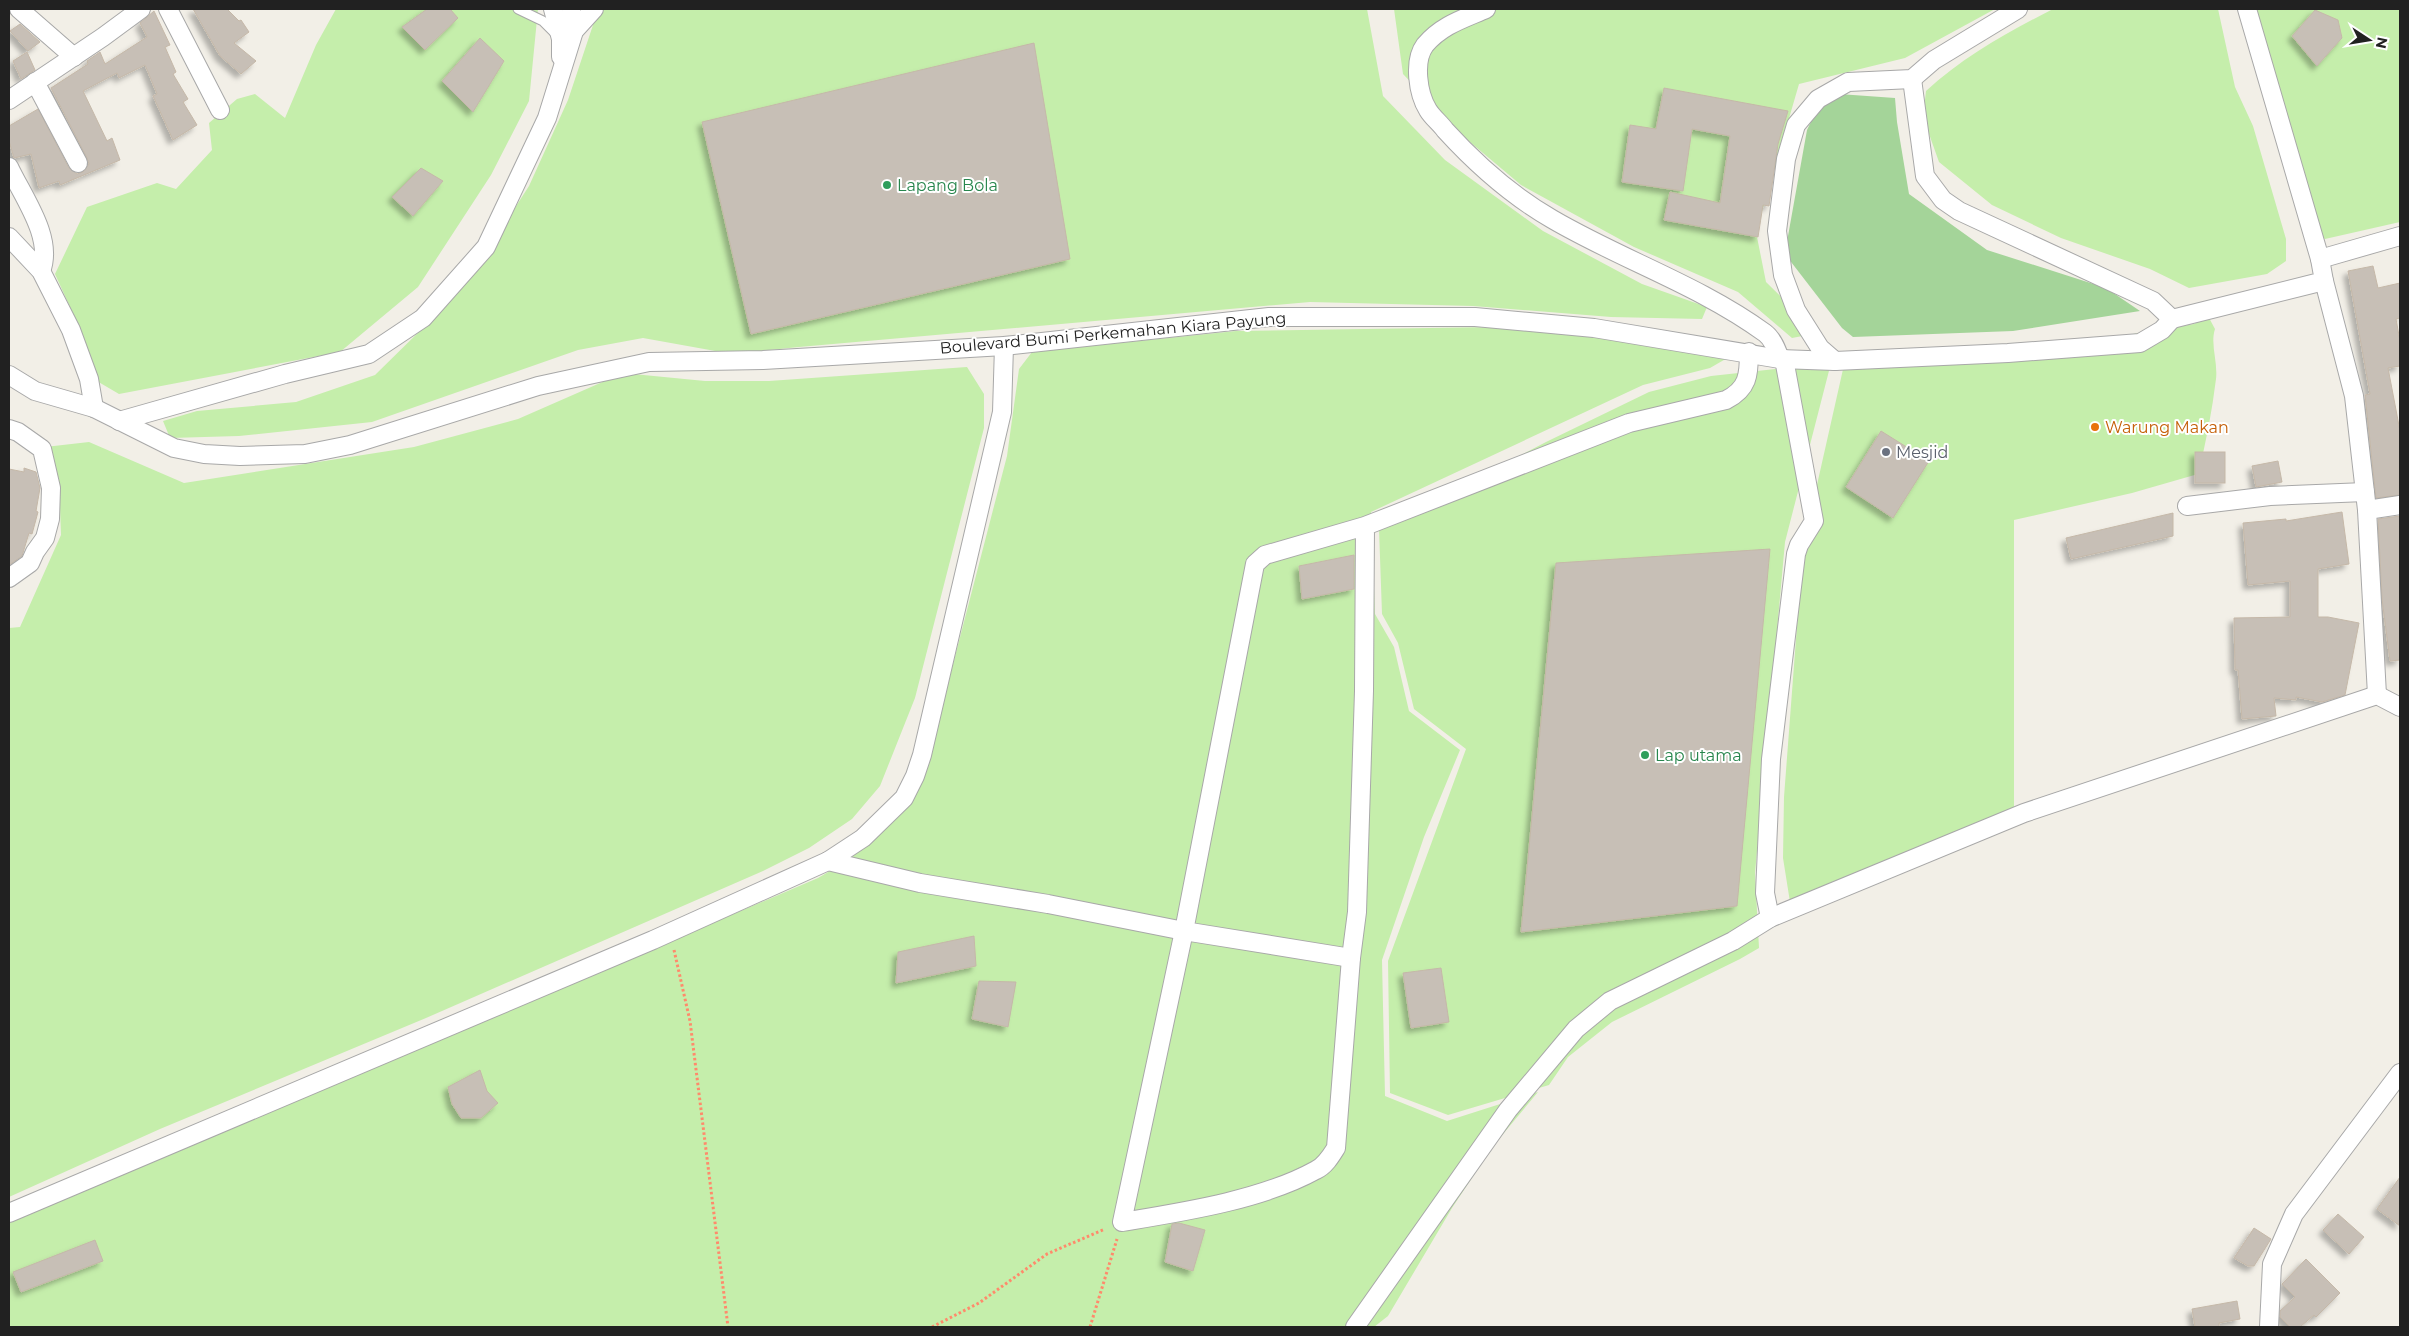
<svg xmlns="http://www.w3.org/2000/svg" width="2409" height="1336" font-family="Montserrat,sans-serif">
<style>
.grass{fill:#c5eeab}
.forest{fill:#a4d499}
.building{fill:#c7bfb6;stroke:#c5b8a8;filter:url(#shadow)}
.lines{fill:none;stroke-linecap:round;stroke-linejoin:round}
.lane-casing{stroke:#a8a8a8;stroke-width:11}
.street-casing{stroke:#a8a8a8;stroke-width:20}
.path{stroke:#ff8a6b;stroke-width:3;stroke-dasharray:2.5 2.5;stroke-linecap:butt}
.lane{stroke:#fff;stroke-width:9}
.street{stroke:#fff;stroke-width:18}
.leisure-dot{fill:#2e9e5b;stroke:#fff;stroke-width:2}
.food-dot{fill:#e8710a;stroke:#fff;stroke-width:2}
.worship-dot{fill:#6b7280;stroke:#fff;stroke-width:2}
.labels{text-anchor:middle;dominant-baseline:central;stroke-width:4;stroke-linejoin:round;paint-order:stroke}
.leisure-label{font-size:16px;fill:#27864d;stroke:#fff;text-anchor:start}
.street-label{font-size:16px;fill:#212121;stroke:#fff}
.food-label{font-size:16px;fill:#c56008;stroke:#fff;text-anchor:start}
.worship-label{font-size:16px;fill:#5b616d;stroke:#fff;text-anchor:start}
</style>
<defs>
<filter id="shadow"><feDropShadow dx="-4.5" dy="4.5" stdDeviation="2.5" flood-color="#0004"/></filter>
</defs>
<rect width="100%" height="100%" fill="#f2efe7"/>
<g class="grass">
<polygon points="336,9 538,9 529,101 491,175 418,287 340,352 119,394 90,377 75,318 55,274 87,207 157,183 176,189 212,150 209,123 237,99 255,94 285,118 316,45"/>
<polygon points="603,9 1367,9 1383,96 1445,160 1543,231 1642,284 1707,307 1702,319 1611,317 1473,306 1310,302 799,347 732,354 643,338 578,350 372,422 239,436 170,438 163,421 197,411 296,402 375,375 431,320 485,254 529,186 568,100 594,22"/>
<polygon points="1394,9 1995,9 1905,58 1799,84 1756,232 1766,282 1818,333 1792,338 1738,292 1634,247 1521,185 1458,132 1403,74"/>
<path d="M2053,9H2218L2235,87L2253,126L2286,239V261L2267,274L2189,288L2150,269L2061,238L1992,205L1939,162L1923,117L1926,91C1963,57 2008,32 2053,9Z"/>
<polygon points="2250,9 2400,9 2400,222 2325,239 2313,231"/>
<path d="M2208,316L2215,329C2210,344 2218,362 2216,379C2212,411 2206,443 2198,474L2132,493L2014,520V808L1790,902L1783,858L1784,797L1803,547L1846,356L2060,346L2194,324Z"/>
<polygon points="1493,327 1726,347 1729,357 1710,368 1643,385 1371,512 1375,614 1394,647 1409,711 1460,750 1424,837 1382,960 1385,1096 1447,1121 1538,1092 1493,1146 1452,1208 1388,1316 1374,1327 9,1327 9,1223 818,878 852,858 907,786 938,722 1007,456 1019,369 1032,352 1236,331"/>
<polygon points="1831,363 1785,542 1755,873 1759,948 1740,959 1612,1022 1568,1057 1549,1085 1448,1115 1390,1093 1388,961 1466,749 1414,709 1398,643 1382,614 1379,529 1546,442 1649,392 1711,376"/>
<polygon points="967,367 984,394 984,428 915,698 880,786 852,819 809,848 763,871 426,1018 160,1129 9,1197 9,628 20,627 61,535 60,508 45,447 89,442 184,483 414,447 518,419 623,373 705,381 769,381"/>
</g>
<polygon class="forest" points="1839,94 1895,98 1897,122 1909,194 1987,250 2106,288 2140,311 2013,331 1853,337 1842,328 1788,258 1788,236 1807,130 1821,101"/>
<g class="building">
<polygon points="193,9 227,9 239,21 241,20 249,32 234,43 256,61 241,74 220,56"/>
<polygon points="427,9 450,9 458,18 425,50 402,27"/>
<polygon points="2315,10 2338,20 2342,38 2317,66 2292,36"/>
<polygon points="154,11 170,45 165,47 176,72 173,74 188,99 183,102 197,125 173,140 153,96 157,94 145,65 119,78 117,73 83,91 107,141 112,138 120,160 60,185 59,181 39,188 31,154 14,158 9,141 9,126 38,109 69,168 77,174 83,172 89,164 87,158 51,88 88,64 87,61 100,52 105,64 147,37 140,23"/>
<polygon points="20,24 40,42 28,51 10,31"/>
<polygon points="480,38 504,61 473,112 442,81"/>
<polygon points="1034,43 1070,259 751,334 702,122"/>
<polygon points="27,52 35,70 21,79 13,61"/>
<polygon points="1664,88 1788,111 1778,144 1769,206 1763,205 1758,237 1664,220 1670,192 1720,203 1730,136 1692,129 1683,191 1622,182 1630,125 1656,129"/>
<polygon points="421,168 443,181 413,216 392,197"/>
<polygon points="2373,266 2378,288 2400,283 2400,318 2396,319 2400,341 2400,366 2388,368 2400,431 2400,495 2376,498 2365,395 2370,394 2348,271"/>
<polygon points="1881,431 1929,461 1893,518 1846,487"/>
<rect x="2195" y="452" width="30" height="31"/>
<polygon points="2278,461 2282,482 2256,487 2252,466"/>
<polygon points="24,468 36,472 40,488 36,511 38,512 32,534 29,533 22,556 9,565 9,469 24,472"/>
<polygon points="2342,512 2349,564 2318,569 2318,617 2328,617 2359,623 2345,695 2322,702 2296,697 2296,700 2274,698 2276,716 2242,719 2238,670 2235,670 2234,618 2290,617 2290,581 2248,585 2243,523 2286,519 2286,521"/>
<polygon points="2173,513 2173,536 2071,559 2066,538"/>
<polygon points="2400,516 2400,660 2390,661 2382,599 2378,519"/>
<polygon points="1770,549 1737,906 1521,932 1556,563"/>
<polygon points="1354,555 1354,589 1302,599 1299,566"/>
<polygon points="974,936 976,966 896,983 898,952"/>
<polygon points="1441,968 1449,1022 1411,1028 1403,973"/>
<polygon points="979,981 1016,982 1008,1027 972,1019"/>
<polygon points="480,1070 487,1091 498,1103 481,1118 461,1118 452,1104 448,1087"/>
<polygon points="2400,1177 2400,1226 2377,1209"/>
<polygon points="2338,1214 2364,1237 2349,1254 2323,1230"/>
<polygon points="1179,1223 1205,1230 1193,1271 1165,1262 1172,1224"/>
<polygon points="2254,1228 2271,1239 2254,1266 2248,1266 2234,1258"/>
<polygon points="95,1240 103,1261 21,1292 13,1272"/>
<polygon points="2306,1259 2340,1293 2316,1317 2314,1315 2300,1327 2290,1327 2280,1317 2280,1311 2295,1297 2282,1284"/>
<polygon points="2237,1301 2240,1319 2219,1323 2219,1327 2195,1327 2192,1309"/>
</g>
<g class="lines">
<defs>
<polyline id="lane" points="518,9 543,21 556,34"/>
<g id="street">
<polyline points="19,9 74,57"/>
<polyline points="168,9 220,110"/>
<polyline points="553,9 561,39 561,57"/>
<polyline points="571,9 574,31"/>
<path d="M1486,9C1463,19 1442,25 1425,45C1413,61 1418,94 1428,110C1432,117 1440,123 1445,130C1476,164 1512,196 1552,219C1622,260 1699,285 1765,333C1773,339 1777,350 1780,359"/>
<polyline points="1912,79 1925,176 1943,200 1959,211 2153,301 2172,319"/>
<polyline points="35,82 78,163"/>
<polyline points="9,100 103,37 141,9"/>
<path d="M9,167C23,197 54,238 41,271"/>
<polyline points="9,237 41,271 71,330 89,379 94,408"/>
<polyline points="2320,259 2400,236"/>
<polyline points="2324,281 2354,396 2367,510 2377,695"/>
<polyline points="2172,319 2324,281 2320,259 2247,9"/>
<polyline points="1835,361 1820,348 1796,310 1783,275 1777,231 1786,159 1796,125 1818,99 1848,82 1912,79 1934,60 2018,9"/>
<polyline points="9,375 35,391 94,408 174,448 204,454 240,456 305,454 350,445 538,386 649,362 763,360 1004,346 1269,317 1475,317 1594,328 1780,359 1835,361 2008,353 2140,343 2162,330 2172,319"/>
<polyline points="119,421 285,374 369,354 423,318 486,247 547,118 574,31 594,9"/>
<polyline points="9,429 18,432 42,449 51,488 50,519 45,538 35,552 30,563 9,578"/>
<polyline points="2187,506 2270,496 2365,492"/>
<polyline points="2367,510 2400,505"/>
<path d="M1365,526L1364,691L1357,912L1351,958L1336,1148C1331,1156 1325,1166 1316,1170C1262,1200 1182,1212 1122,1222L1184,931L1255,564L1265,555L1365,526L1629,423L1726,400C1748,389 1749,375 1749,352"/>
<polyline points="828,861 920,883 1048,904 1184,931 1351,958"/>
<polyline points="1770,918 1765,893 1771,759 1796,554 1799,545 1814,521 1784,359"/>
<polyline points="9,1213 653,940 828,861 863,838 904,798 915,776 922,755 1002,412 1004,346"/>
<polyline points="1355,1327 1508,1110 1576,1029 1610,1001 1733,941 1770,918 2024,813 2377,695 2400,707"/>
<polyline points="2269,1327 2272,1264 2294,1214 2400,1073"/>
</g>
</defs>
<use href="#lane" class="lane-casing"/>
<use href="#street" class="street-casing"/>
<g class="path">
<polyline points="674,950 690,1021 728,1327"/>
<polyline points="932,1327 979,1303 1047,1254 1105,1229"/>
<polyline points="1090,1327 1117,1239"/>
</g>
<use href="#lane" class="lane"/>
<use href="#street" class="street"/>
</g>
<g class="leisure-dot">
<circle cx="887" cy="185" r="5"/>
<circle cx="1645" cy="755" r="5"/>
</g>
<circle class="food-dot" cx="2095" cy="427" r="5"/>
<circle class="worship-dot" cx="1886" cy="452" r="5"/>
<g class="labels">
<g class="leisure-label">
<text x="897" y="185">Lapang Bola</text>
<text x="1655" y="755">Lap utama</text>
</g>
<g class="street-label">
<text transform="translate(1113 333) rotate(-5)">Boulevard Bumi Perkemahan Kiara Payung</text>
</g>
<g class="food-label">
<text x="2105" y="427">Warung Makan</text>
</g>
<g class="worship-label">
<text x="1896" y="452">Mesjid</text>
</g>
</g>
<rect width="2409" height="1336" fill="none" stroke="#212121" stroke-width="20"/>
<g transform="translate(2369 40) rotate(102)" stroke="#ffffff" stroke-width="4" paint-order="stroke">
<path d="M0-4L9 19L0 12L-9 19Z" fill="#212121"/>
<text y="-8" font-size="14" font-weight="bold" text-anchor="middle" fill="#212121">N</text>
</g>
</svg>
